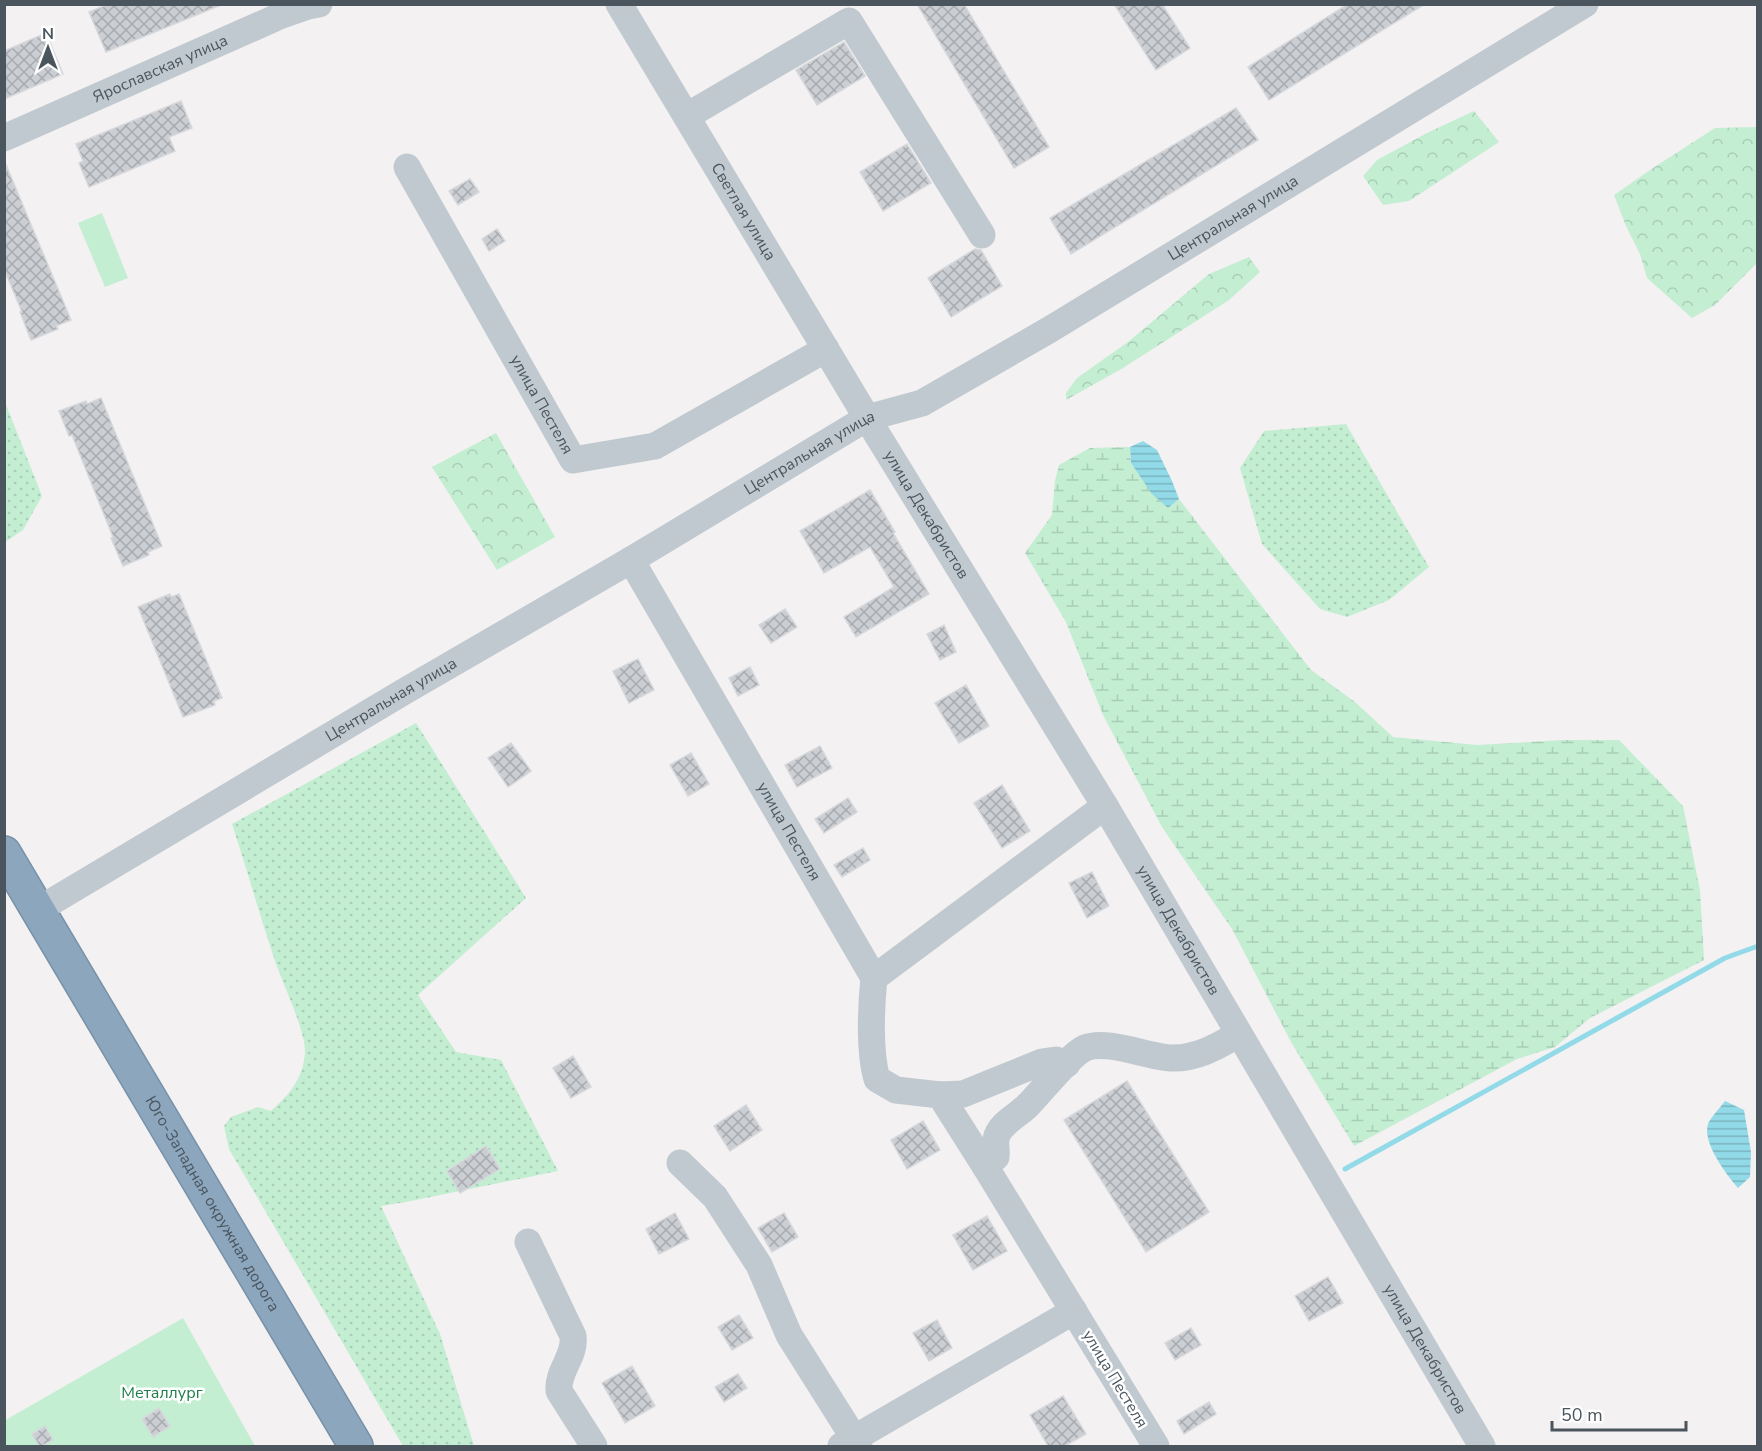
<svg xmlns="http://www.w3.org/2000/svg" width="1762" height="1451" font-family="'Nunito Sans',sans-serif">
<style>
.grass{fill:url(#grass-dots)}
.forest{fill:url(#forest-crowns)}
.wetland{fill:url(#wetland-marsh)}
.green{fill:#c3eed2}
.water{fill:url(#water-rules)}
.lines{fill:none;stroke-linecap:round;stroke-linejoin:round}
.stream{stroke:#93dae8;stroke-width:5}
.building{fill:url(#building-cross-hatch);stroke:#d6d8dc;stroke-width:1.5}
.highway-casing{stroke:#7791a9;stroke-width:36}
.minor{stroke:#c0c9cf;stroke-width:27}
.highway{stroke:#8ca6bd;stroke-width:33}
.labels{text-anchor:middle;dominant-baseline:central;stroke-width:5;stroke-linejoin:round;paint-order:stroke}
.street-label{font-size:16px;fill:#4a555e;stroke:#fff}
.park-label{font-size:16px;fill:#1d7d48;stroke:#fff}
</style>
<defs>
<pattern id="grass-dots" width="8" height="8" patternUnits="userSpaceOnUse" patternTransform="scale(1.5)"><rect width="8" height="8" fill="#c3eed2"/><path d="M2 2h.1M6 6h.1" fill="none" stroke="#a9ceb7" stroke-width="1.8" stroke-linecap="round"/></pattern>
<pattern id="forest-crowns" width="20" height="18" patternUnits="userSpaceOnUse" patternTransform="scale(1.5)"><rect width="20" height="18" fill="#c3eed2"/><path d="M2 6a3 3 0 1 1 6 0M12 15a3 3 0 1 1 6 0" fill="none" stroke="#a9ceb7"/></pattern>
<pattern id="wetland-marsh" width="20" height="14" patternUnits="userSpaceOnUse" patternTransform="scale(1.5)"><rect width="20" height="14" fill="#c3eed2"/><path d="M1 5h8M5 5V1M11 12h8M15 12V8" fill="none" stroke="#a9ceb7"/></pattern>
<pattern id="water-rules" width="6" height="5" patternUnits="userSpaceOnUse" patternTransform="scale(1.5)"><rect width="6" height="5" fill="#93dae8"/><path d="M0 2.5h6" fill="none" stroke="#7ab4bf"/></pattern>
<pattern id="building-cross-hatch" width="8" height="8" patternUnits="userSpaceOnUse" patternTransform="scale(1.5)"><rect width="8" height="8" fill="#cbced3"/><path d="M0 0l8 8M0 8l8-8" fill="none" stroke="#a7aaae"/></pattern>
</defs>
<rect width="100%" height="100%" fill="#f3f1f1"/>
<g class="grass">
<polygon points="5,402 42,496 23,530 5,542"/>
<polygon points="1346,424 1429,567 1389,600 1347,617 1320,609 1262,544 1240,468 1264,431"/>
<path d="M416,723L526,898L418,995L456,1052L501,1060L558,1171L406,1202L381,1206L440,1334L474,1446H403L229,1149L224,1126L231,1117L258,1107L271,1111C289,1095 303,1079 305,1053C306,1031 283,985 275,961C260,916 247,870 232,824Z"/>
</g>
<g class="forest">
<polygon points="1474,111 1499,142 1409,201 1383,205 1363,176 1377,160 1427,133"/>
<polygon points="1757,127 1757,263 1715,305 1692,318 1647,278 1640,254 1626,226 1614,195 1653,168 1715,128"/>
<polygon points="1249,257 1260,272 1229,300 1123,368 1066,400 1066,393 1077,378 1128,342 1209,274"/>
<polygon points="496,433 555,537 497,570 432,467"/>
</g>
<polygon class="wetland" points="1130,447 1131,463 1168,508 1179,499 1311,670 1355,702 1393,737 1477,745 1564,740 1619,740 1683,806 1700,890 1704,960 1590,1018 1555,1047 1517,1059 1354,1146 1291,1042 1232,929 1162,827 1103,715 1066,622 1025,553 1052,515 1055,481 1059,465 1090,448"/>
<g class="green">
<polygon points="102,213 128,278 105,287 78,223"/>
<polygon points="183,1318 255,1446 5,1446 4,1421"/>
</g>
<g class="water">
<polygon points="1143,441 1157,450 1172,481 1179,499 1168,508 1152,494 1131,463 1130,447"/>
<path d="M1725,1101L1744,1110L1751,1152L1750,1177L1738,1188C1727,1175 1702,1143 1708,1124C1711,1117 1720,1108 1725,1101Z"/>
</g>
<g class="lines">
<polyline class="stream" points="1345,1169 1725,958 1758,946"/>
</g>
<g class="building">
<polygon points="109,4 221,4 221,5 106,52 89,12"/>
<polygon points="917,4 964,4 1049,147 1014,168"/>
<polygon points="1114,4 1162,4 1190,48 1156,70"/>
<polygon points="1348,4 1425,4 1269,100 1248,67"/>
<polygon points="46,33 63,74 4,99 4,51"/>
<polygon points="844,42 865,76 817,105 796,70"/>
<polygon points="181,101 192,128 169,137 175,151 89,187 79,163 83,161 76,144"/>
<polygon points="1236,108 1258,140 1071,254 1050,218"/>
<polygon points="907,144 931,183 883,211 860,172"/>
<polygon points="4,160 71,320 56,326 58,329 31,340 20,312 22,312 4,269"/>
<polygon points="470,179 479,192 458,205 449,191"/>
<polygon points="497,229 505,241 489,251 482,239"/>
<polygon points="975,249 981,250 1002,286 951,317 928,278"/>
<polygon points="101,398 162,546 148,552 149,555 123,566 111,538 113,537 72,435 69,436 59,411 86,401 87,404"/>
<polygon points="870,490 895,532 893,533 929,594 856,637 844,617 894,587 870,547 824,573 800,531"/>
<polygon points="170,594 171,597 179,594 222,698 214,701 215,705 183,717 138,607"/>
<polygon points="785,609 797,627 771,643 759,625"/>
<polygon points="944,625 956,652 940,660 927,634"/>
<polygon points="638,659 654,690 629,703 613,671"/>
<polygon points="750,667 759,685 738,696 729,678"/>
<polygon points="966,685 989,726 959,743 935,703"/>
<polygon points="511,743 531,771 508,787 488,758"/>
<polygon points="820,746 832,768 797,787 785,765"/>
<polygon points="691,753 709,784 688,796 670,765"/>
<polygon points="1002,785 1030,831 1002,848 974,803"/>
<polygon points="848,798 857,812 824,833 815,819"/>
<polygon points="863,848 870,860 842,877 834,865"/>
<polygon points="1092,872 1109,906 1087,918 1069,883"/>
<polygon points="573,1056 591,1087 571,1098 553,1068"/>
<polygon points="1127,1081 1209,1212 1146,1252 1064,1120"/>
<polygon points="746,1105 762,1130 730,1151 714,1126"/>
<polygon points="923,1121 940,1150 907,1169 891,1140"/>
<polygon points="486,1146 500,1169 460,1193 447,1171"/>
<polygon points="675,1213 689,1239 659,1254 646,1229"/>
<polygon points="784,1213 798,1237 772,1252 758,1228"/>
<polygon points="987,1216 1007,1251 973,1270 953,1235"/>
<polygon points="1328,1277 1343,1303 1309,1321 1295,1296"/>
<polygon points="739,1315 753,1338 732,1350 718,1327"/>
<polygon points="937,1320 952,1348 929,1361 913,1333"/>
<polygon points="1191,1328 1201,1345 1175,1360 1165,1343"/>
<polygon points="632,1366 655,1406 625,1423 602,1383"/>
<polygon points="738,1374 747,1388 724,1402 715,1387"/>
<polygon points="1063,1396 1086,1434 1065,1446 1048,1446 1030,1415"/>
<polygon points="1209,1402 1216,1414 1184,1434 1177,1421"/>
<polygon points="159,1408 170,1426 153,1437 142,1419"/>
<polygon points="45,1426 53,1440 42,1446 39,1446 32,1434"/>
</g>
<g class="lines">
<defs>
<g id="highway">
<path id="s6" d="M4,853L356,1446"/>
</g>
</defs>
<use href="#highway" class="highway-casing"/>
<g class="minor">
<path id="s1" d="M619,4L867,418L1105,806L1482,1446"/>
<polyline points="687,116 849,21 982,235"/>
<path id="s2" d="M4,138L282,15L308,6L319,4"/>
<path id="s3" d="M407,167L573,460L655,446L826,349"/>
<path id="s4" d="M631,560L874,978"/>
<path id="s5" d="M38,910L405,691L631,560L867,418L922,403L1049,330L1585,4"/>
<polyline points="940,1095 963,1094 1042,1062 1056,1060 1067,1064"/>
<polyline points="680,1163 715,1197 759,1265 789,1335 859,1446"/>
<path d="M985,1166L940,1095L896,1090L877,1079C869,1052 871,1007 874,978L1105,806"/>
<path d="M528,1242L573,1336C576,1356 557,1371 559,1391L594,1446"/>
<polyline points="841,1446 1074,1311"/>
<path d="M1156,1446L985,1166L996,1157C997,1151 995,1145 996,1139C999,1123 1020,1115 1030,1103C1042,1091 1071,1054 1085,1048C1107,1039 1148,1057 1171,1058C1197,1059 1218,1046 1239,1034"/>
</g>
<use href="#highway" class="highway"/>
</g>
<g class="labels">
<g class="street-label">
<text stroke="none"><textPath href="#s2" startOffset="171">Ярославская улица</textPath></text>
<text stroke="none"><textPath href="#s1" startOffset="242">Светлая улица</textPath></text>
<text stroke="none"><textPath href="#s5" startOffset="1383">Центральная улица</textPath></text>
<text stroke="none"><textPath href="#s3" startOffset="273">улица Пестеля</textPath></text>
<text stroke="none"><textPath href="#s5" startOffset="897">Центральная улица</textPath></text>
<text stroke="none"><textPath href="#s1" startOffset="596">улица Декабристов</textPath></text>
<text stroke="none"><textPath href="#s5" startOffset="411">Центральная улица</textPath></text>
<text stroke="none"><textPath href="#s4" startOffset="314">улица Пестеля</textPath></text>
<text stroke="none"><textPath href="#s1" startOffset="1082">улица Декабристов</textPath></text>
<text stroke="none"><textPath href="#s6" startOffset="408">Юго-Западная окружная дорога</textPath></text>
<text stroke="none"><textPath href="#s1" startOffset="1568">улица Декабристов</textPath></text>
<text transform="translate(1115 1379) rotate(59)">улица Пестеля</text>
</g>
<g class="park-label">
<text x="162" y="1393">Металлург</text>
</g>
</g>
<rect width="1762" height="1451" fill="none" stroke="#4a555e" stroke-width="12"/>
<g transform="translate(48 48)" stroke="#ffffff" stroke-width="4.5" paint-order="stroke">
<path d="M0-4.5L10 22L0 15L-10 22Z" fill="#4a555e"/>
<text y="-9" font-size="16" font-weight="bold" text-anchor="middle" fill="#4a555e">N</text>
</g>
<path d="M1552 1421v9h134v-9" fill="none" stroke="#4a555e" stroke-width="3"/>
<text x="1561" y="1421" font-size="18" fill="#4a555e" stroke="#ffffff" stroke-width="4.5" paint-order="stroke">50 m</text>
</svg>
